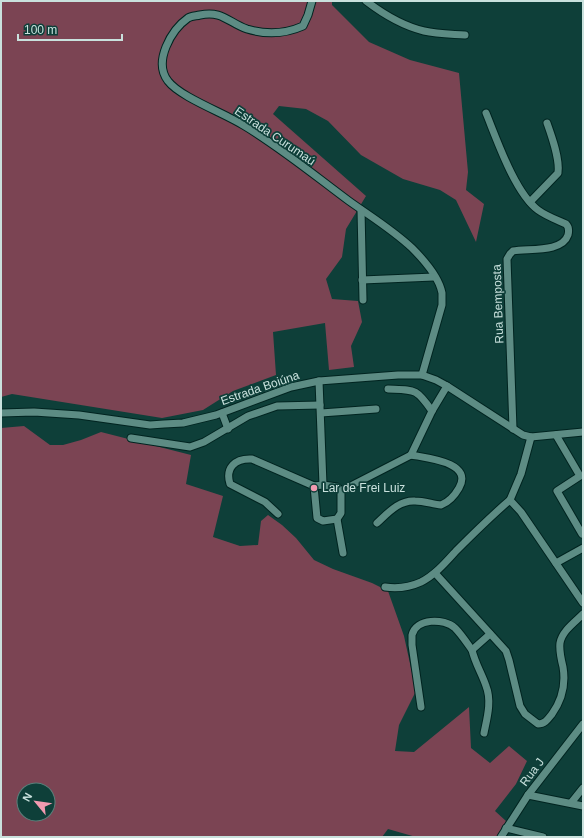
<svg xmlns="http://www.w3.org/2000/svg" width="584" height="838" font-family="Arial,sans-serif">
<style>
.green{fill:#7b4453;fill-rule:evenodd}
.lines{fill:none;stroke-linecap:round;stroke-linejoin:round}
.minor-casing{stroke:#002420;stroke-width:9}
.minor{stroke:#5d8c84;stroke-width:7}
.poi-dot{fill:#f29ab0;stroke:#0e3f39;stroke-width:1.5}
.labels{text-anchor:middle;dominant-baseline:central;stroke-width:3.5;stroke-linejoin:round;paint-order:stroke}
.street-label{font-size:12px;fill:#c9e1dd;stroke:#0e3f39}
.poi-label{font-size:12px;fill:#c9e1dd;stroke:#0e3f39;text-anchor:start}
</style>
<rect width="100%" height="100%" fill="#0e3f39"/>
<g class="green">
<polygon points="1,1 332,1 332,5 369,42 410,60 459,73 468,172 466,190 484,204 476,242 456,200 440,190 403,179 361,155 328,121 306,109 279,106 273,114 366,196 346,229 342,257 326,279 332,299 358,301 362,322 351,346 354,367 329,370 325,323 273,332 276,375 233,391 203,410 162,418 12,394 1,397"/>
<path d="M24,426L50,445H63L81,440L101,432L191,455L186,484L223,496L213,537L240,546L258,545L261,521L268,515L282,525L296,538L314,560L333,569L372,583L388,591L404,636L416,691L399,725L395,751L414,752L469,707L471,748L490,763L509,746L527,761L516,784L495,811L506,821L498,837H416L388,829L382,837H1V428ZM24,790H48V814H24Z"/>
</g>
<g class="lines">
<defs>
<g id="minor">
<path d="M312,1L308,15L303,26C285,34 267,35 247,29C229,23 222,10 200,15C196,16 191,16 188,18C171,30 153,62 168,81C180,97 224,113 243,125C280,147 314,175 349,201C370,216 393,230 412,248C423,259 439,277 442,293C442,297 442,301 442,305L422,375"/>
<path d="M366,1C383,14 403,26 424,31C437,34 451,34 465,35"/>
<path d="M486,113C497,140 515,193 538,210C546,216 557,220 566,224C569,227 569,231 568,235C562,253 528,248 513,251L510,254L507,259L513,429"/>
<path d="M530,202L558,173C560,159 552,137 547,123"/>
<polyline points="361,210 363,300"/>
<polyline points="362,280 434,277"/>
<polyline points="319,381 323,485"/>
<path d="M388,389C415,390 416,388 432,411"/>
<polyline points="1,413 34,412 79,415 150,425 164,424 183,423 216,415 291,387 319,381 398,375 422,375 436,380 447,386 523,435 531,437 583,432"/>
<polyline points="222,413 228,429"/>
<polyline points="321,413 376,409"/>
<polyline points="556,435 580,476 557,491 582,534"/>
<polyline points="531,437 521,474 510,500 521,512 583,603"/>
<polyline points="131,438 190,447 204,442 248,416 277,406 320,405"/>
<polygon points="323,485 337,487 341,491 341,513 337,519 323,521 317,518 314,486"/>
<polyline points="341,491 411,455 432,411 447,386"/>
<path d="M278,514L265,502L230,484C225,468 235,458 252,459L314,486"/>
<polyline points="337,519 343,553"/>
<path d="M377,523C388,513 399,500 415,501C424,501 432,504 441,505C449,502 455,495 459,488C474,462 426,458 411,455"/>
<polyline points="556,563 583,548"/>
<path d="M435,573L506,651L509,660L520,706L525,714L538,724C545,724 548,719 552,714C562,700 566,685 563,667C561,659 559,651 560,643C562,631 575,622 583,614"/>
<path d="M385,587C398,589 410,587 421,582C435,575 446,562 456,551C474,533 491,516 510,500"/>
<path d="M421,707L412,645C412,642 412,638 412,635C416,618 444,618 455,628C461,634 467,643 472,650"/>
<path d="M484,733C487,718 492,701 486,686C482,674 475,663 472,650L490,634"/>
<polyline points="528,795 583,806"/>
<polyline points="571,803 583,788"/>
<polyline points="506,828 543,837"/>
<polyline points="501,837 528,795 583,724"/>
</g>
</defs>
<use href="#minor" class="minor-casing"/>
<use href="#minor" class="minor"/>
</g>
<circle class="poi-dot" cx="314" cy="488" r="4"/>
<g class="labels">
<g class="street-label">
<text transform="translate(275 136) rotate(34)">Estrada Curumaú</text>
<text transform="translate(498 304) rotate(-92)">Rua Bemposta</text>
<text transform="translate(260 388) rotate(-19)">Estrada Boiúna</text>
<text transform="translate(532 772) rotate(-53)">Rua J</text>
</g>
<g class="poi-label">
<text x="322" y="488">Lar de Frei Luiz</text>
</g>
</g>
<rect width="584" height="838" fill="none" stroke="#c9e1dd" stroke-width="4"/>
<g transform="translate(36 802) rotate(299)"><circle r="19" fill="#0e3f39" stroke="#59807b"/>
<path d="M0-3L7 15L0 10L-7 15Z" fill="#f29ab0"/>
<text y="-6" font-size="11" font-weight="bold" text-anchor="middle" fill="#c9e1dd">N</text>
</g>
<path d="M18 34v6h104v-6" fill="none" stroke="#c9e1dd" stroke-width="2"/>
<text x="24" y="34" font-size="12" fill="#c9e1dd" stroke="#0e3f39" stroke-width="3" paint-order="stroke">100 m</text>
</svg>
